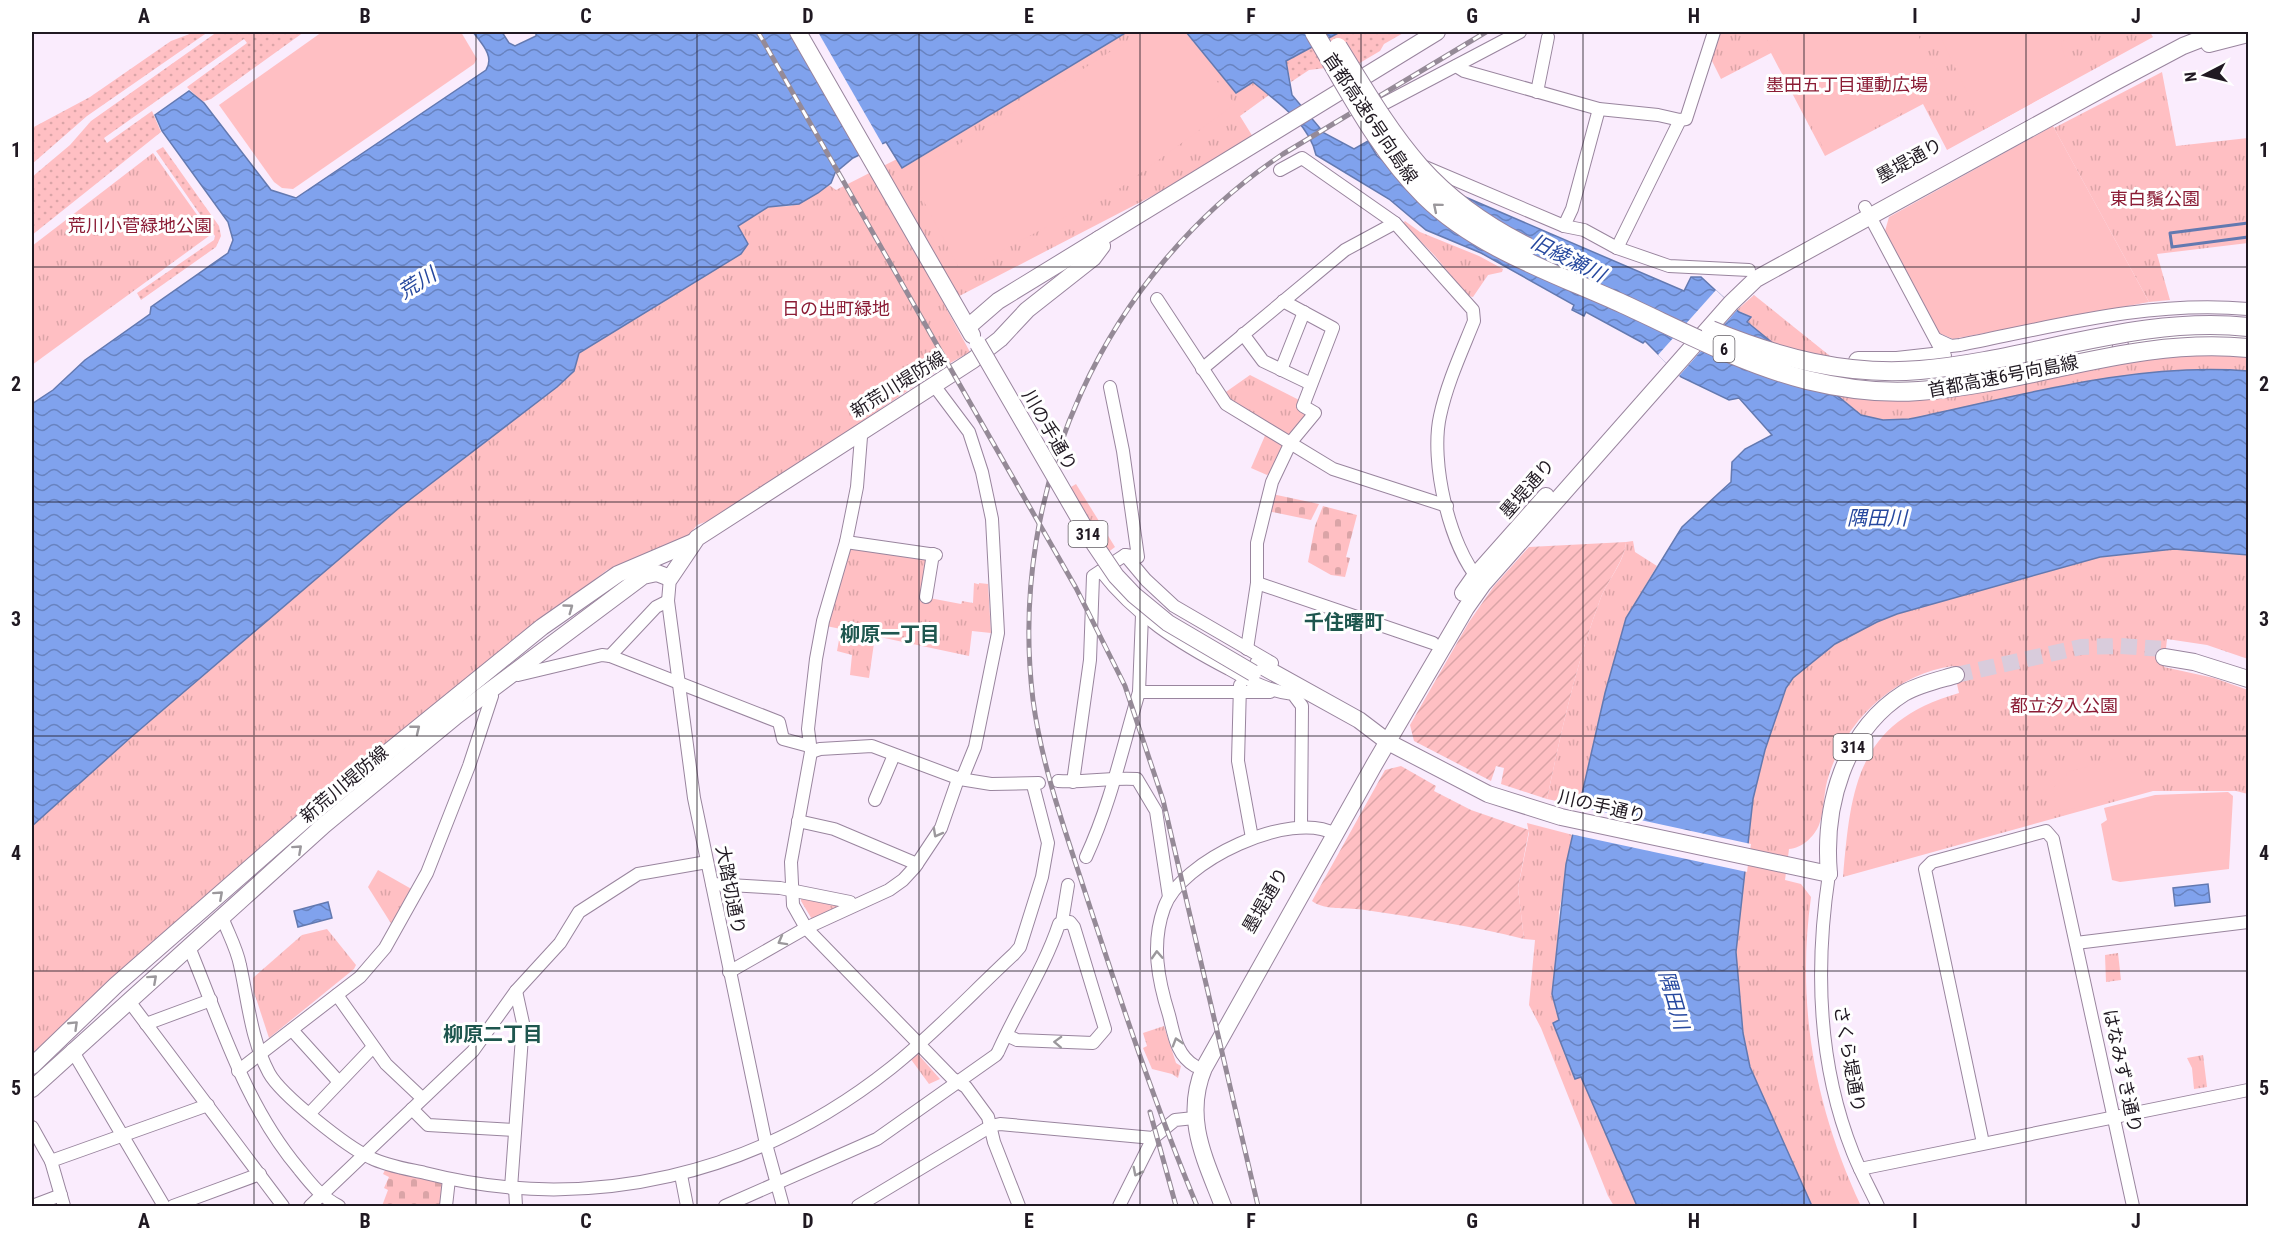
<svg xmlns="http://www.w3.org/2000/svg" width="2280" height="1238" font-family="'Roboto Condensed','Noto Sans JP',sans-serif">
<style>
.grass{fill:url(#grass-dots)}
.forest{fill:url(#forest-crowns)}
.cemetery{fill:url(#cemetery-stones)}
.park{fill:url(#park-tufts)}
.garden{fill:url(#garden-furrows)}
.pitch{fill:#ffbfc3}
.water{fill:url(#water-waves);stroke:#6379b0;stroke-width:1.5}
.pier{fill:#faecfd}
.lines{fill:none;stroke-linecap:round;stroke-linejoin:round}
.stream{stroke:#6379b0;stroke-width:3}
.major-tunnel{stroke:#d9ccdc;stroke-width:16;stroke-dasharray:16 8;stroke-linecap:butt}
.minor-casing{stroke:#99859e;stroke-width:14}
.major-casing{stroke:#99859e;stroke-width:18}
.highway-casing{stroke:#99859e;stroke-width:20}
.minor{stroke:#fff;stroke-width:12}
.major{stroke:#fff;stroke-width:16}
.highway{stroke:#fff;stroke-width:18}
.rail-casing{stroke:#958a97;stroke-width:5}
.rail{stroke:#fff;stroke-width:3;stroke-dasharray:9;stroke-linecap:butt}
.major-bridge-casing{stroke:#99859e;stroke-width:18;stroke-linecap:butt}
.highway-bridge-casing{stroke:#99859e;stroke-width:20;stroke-linecap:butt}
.major-bridge{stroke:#fff;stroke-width:16}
.highway-bridge{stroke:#fff;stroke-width:18}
.oneway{stroke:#9b989c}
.grid{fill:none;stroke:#201922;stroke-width:1.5;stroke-opacity:0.55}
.labels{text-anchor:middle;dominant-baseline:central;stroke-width:6;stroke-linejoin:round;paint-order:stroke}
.shield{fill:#fff;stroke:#635e64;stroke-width:1.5}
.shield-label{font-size:16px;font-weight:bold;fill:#201922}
.park-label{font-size:18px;fill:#8b1c35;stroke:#fff}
.street-label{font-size:18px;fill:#201922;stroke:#fff}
.water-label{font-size:20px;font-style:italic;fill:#27499f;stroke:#fff}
.neighbourhood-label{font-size:20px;font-weight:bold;fill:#1e564e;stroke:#fff}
.neatline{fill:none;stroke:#201922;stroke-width:2}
.grid-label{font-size:20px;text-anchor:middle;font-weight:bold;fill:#201922}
</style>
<defs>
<pattern id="grass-dots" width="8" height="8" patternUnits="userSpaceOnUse" patternTransform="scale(1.5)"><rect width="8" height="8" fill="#ffbfc3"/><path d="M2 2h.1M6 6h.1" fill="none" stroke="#daa4a7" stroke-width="1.8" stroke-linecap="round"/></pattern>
<pattern id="forest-crowns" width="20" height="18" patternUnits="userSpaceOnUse" patternTransform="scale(1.5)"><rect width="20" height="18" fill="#ffbfc3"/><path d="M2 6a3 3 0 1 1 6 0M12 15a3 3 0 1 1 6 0" fill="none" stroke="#daa4a7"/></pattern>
<pattern id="cemetery-stones" width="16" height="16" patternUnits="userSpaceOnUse" patternTransform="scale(1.5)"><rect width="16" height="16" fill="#ffbfc3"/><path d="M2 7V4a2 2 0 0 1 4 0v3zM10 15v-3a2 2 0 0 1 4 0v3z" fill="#daa4a7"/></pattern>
<pattern id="park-tufts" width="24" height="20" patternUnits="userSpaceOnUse" patternTransform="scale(1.5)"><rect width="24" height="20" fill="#ffbfc3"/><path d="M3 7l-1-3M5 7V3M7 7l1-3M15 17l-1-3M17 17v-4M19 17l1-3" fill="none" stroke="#daa4a7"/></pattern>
<pattern id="garden-furrows" width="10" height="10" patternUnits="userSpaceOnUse" patternTransform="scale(1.5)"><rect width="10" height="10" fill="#ffbfc3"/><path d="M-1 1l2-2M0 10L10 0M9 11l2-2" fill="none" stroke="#daa4a7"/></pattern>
<pattern id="water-waves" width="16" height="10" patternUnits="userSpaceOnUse" patternTransform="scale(1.5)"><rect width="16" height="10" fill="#80a2ed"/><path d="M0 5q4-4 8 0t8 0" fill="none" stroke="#6883c0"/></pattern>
</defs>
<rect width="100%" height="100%" fill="#faecfd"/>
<g class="grass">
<polygon points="195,32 208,32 87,116 32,164 32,128 90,97 171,41"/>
<polygon points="217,32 304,32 211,99 202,102 187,87 247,43 244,39 104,138 107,143 152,111 161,132 32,235 32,177 70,145 91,121"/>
<polygon points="1340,32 1405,32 1384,44 1380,51 1358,64 1309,70 1291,82 1286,61"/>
<polygon points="163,147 219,226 221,236 216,247 141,300 137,293 214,240 215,236 156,151"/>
</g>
<polygon class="forest" points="974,583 985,586 985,609 961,605 962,601 973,603"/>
<g class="cemetery">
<polygon points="1272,494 1319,504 1311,520 1267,511"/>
<polygon points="1323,506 1357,515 1346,557 1350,558 1345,577 1331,575 1308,562 1315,526"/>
<polygon points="386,1168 446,1184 443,1206 382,1206 388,1190 384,1188 389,1177 383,1174"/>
</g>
<g class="park">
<polygon points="1127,32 1185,32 1236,93 1253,82 1269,95 1240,116 1253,137 1185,179 944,304 970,352 943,367 721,516 697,525 685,540 607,570 296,816 32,1058 32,826 130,738 399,508 557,387 574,371 579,353 741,254 737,227 768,207 791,206 818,193 829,185 836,190 897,159 903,168"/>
<polygon points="1718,32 2150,32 2153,37 1947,150 1923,104 1825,156 1771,53 1721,79 1710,57"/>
<polygon points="2162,72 2176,146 2248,138 2248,243 2157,254 2170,300 2149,302 2054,128"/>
<polygon points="153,153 210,233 209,236 32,365 32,246"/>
<polygon points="1405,221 1420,232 1479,256 1503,269 1502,272 1488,275 1473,297 1468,296 1435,256 1403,223"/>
<polygon points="1754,295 1855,376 2248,343 2248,371 2082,383 1909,419 1883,420 1861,415 1747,322 1751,317 1737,310"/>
<polygon points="1250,375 1301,401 1309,415 1291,436 1224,398 1223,394"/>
<polygon points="1267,431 1285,444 1271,472 1267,475 1251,468"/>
<polygon points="1076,484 1115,547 1098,560 1061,493"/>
<path d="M1633,541L1635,552L1657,566L1626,618L1579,806L1547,799C1561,732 1576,664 1600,600C1607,580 1624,564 1626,542Z"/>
<polygon points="852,544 932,559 924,597 977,607 979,583 988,584 991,633 972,631 969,656 875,636 869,678 850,675 852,655 837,651 841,629 826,626"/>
<path d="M2174,549L2248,555V659L2207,645L2167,639L2164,667L2214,678L2248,690V794L2236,791H2153L1843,877C1851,784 1858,722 1959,693L1953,666C1895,674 1846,720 1829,775C1823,791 1825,809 1819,825C1814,837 1802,848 1789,849L1785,880L1801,884L1811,897C1796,1006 1815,1108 1861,1206H1812L1750,1067L1743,1033L1736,952L1753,799L1765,750L1786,688L1793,678L1835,644L1877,622L1897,614L2100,557Z"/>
<polygon points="1527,823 1573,835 1559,912 1555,1009 1560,1020 1554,1023 1575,1079 1581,1077 1637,1206 1614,1206 1608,1196 1541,1028 1529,1005 1535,940 1524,939 1518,888 1529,833"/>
<polygon points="378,870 415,891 392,925 368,887"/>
<polygon points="801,895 843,906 813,921 801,901"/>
<polygon points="327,929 356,965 354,969 269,1038 254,992 253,978 302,935"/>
<polygon points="2118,953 2121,980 2106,982 2105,955"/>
<polygon points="1164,1026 1176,1063 1181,1066 1178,1078 1172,1074 1152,1069 1143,1048 1147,1046 1143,1033"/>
<polygon points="917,1053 940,1079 929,1084 910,1058"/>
<polygon points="2203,1055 2207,1087 2194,1089 2192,1068 2187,1058"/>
</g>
<g class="garden">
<path d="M1626,542C1624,563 1607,580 1600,600C1576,664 1561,732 1547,799L1501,784L1504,768L1496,766L1491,781L1414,741L1410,725L1469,622L1494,586L1529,547Z"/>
<path d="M1401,766L1436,786L1434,791L1471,810L1529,830L1518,888L1524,939C1472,926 1419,918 1365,910C1349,907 1325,911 1312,901L1385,770Z"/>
</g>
<g class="pitch">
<polygon points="322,32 461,32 477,59 474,64 293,189 282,188 274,182 219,105"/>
<polygon points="1141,32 1177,32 1235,104 1120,188 961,272 909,173 1033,101"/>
<polygon points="1763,32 1916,32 1947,89 1826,153"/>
<polygon points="1938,32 2084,32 2061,42 2070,82 1985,129"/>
<polygon points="2053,126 2149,302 1953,339 1939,333 1885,231 1889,217"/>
<polygon points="2115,759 2119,762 2128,762 2138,767 2144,790 2067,810 2056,809 2053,788 2058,781 2066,778 2067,772"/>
<polygon points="2228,792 2233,796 2229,869 2120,882 2112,880 2101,824 2107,820 2104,808 2155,795"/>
</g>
<g class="water">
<path d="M473,32H502L509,43L515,46L536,36V32H1127L902,168L886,142L853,158L835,173L831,183L818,193L799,204L768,207L738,226L748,244L741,254L579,353L574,371L557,387L399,508L130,738L32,826V404L53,390L85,360L150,314L151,307L228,253L233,240L228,222L162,131L155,115L189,91L204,103L271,190L296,198L486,70C495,56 481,43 473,32Z"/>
<path d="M1186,32H1340L1286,61L1292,95L1324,133L1354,149L1368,141L1377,156L1386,163L1684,291L1691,277H1701L1739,312L1751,317L1747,322L1861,415L1883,420L1909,419C2019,396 2135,362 2248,371V555L2174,549L2100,557L1897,614L1877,622L1835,644L1793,678L1786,688L1765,750L1753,799L1736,952L1743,1033L1750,1067L1812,1206H1637L1581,1077L1575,1079L1553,1023L1559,1020L1552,994L1566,864L1605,693L1626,618L1682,527L1731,482L1732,462L1745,449L1772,435L1739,398L1729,400L1681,377L1645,341L1643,343L1586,312L1584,316L1572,310L1574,305L1481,253L1426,230L1389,199L1316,155C1309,123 1277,102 1253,82L1236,93Z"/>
<polygon points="2208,884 2210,902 2175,906 2173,888"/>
<polygon points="328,902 332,918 298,927 294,911"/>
</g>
<g class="pier">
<polygon points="789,32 818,32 884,147 861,157"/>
<polygon points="1716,290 1737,310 1679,376 1658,355"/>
<polygon points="1576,806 1751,844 1747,872 1570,834"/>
</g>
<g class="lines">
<polyline class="stream" points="2248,223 2170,233 2172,247 2248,237"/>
<polyline class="major-tunnel" points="1956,675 2081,647 2120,646 2165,649"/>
<defs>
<g id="minor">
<polyline points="1456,66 1464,71 1599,109 1658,115 1680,120"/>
<polyline points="1537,92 1548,37"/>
<polyline points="1370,111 1520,32"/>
<polyline points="1425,167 1564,226 1584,230 1617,248 1669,266 1749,270"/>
<path d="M1280,170L1302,158L1395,223L1473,310L1474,321C1462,351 1447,383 1440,416C1430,461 1449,546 1480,581"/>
<polyline points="1865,207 1939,346"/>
<polyline points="1564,226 1572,209 1599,109"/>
<polyline points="1617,248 1680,120 1686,119 1714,32"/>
<polyline points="1157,299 1226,404 1333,469 1447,506"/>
<polyline points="1243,334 1263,361 1311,384"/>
<path d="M1936,339L1951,346L1960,345C2055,326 2151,300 2248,309"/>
<polyline points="1202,369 1345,250 1395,223"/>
<polyline points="1281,370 1304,312"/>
<polyline points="857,433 861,437 857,487 846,542 823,621 816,659 808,729 811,752 791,862 793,905 806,928 952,1078 966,1087 988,1117 994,1142 1019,1206"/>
<polyline points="846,542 936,555"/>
<polyline points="1125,555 1146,580 1174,606 1272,663"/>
<path d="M1101,571C1135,615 1179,643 1229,669C1250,681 1268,691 1293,694L1302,706L1301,826"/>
<polyline points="670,578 668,601 694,798 766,1144 783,1206"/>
<polyline points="1257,583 1433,643"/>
<polyline points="926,597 933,554"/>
<polyline points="1247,649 1257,583 1257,543 1267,502 1272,482 1291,442 1315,413 1303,406 1333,328 1283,301"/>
<polyline points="610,656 656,607 668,601"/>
<polyline points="514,672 518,675 602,655 610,656 779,722 783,739 809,746"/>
<polyline points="1240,685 1238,761 1252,838"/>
<polyline points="1139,692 1142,615"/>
<polyline points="811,752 820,749 872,746 960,779 991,784 1039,783"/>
<path d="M1058,781C1085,783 1110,777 1137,779L1156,811L1169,897"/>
<polyline points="1073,782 1090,660 1093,576 1125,555 1138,557 1123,451 1110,387"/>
<polyline points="875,800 894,755"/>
<polyline points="798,821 834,829 917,864"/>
<path d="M1086,857C1111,803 1122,749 1139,692H1270"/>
<path d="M1829,874C1815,967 1818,1065 1853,1153C1860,1171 1870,1189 1878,1206"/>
<polyline points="712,884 780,888 850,902 852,906"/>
<path d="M222,917C228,933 237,949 240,965C248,1001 251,1040 269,1073C281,1095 347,1147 371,1158C387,1166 407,1169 425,1173C590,1215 758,1174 891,1068C935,1033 973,992 1014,954L1020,947L1042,877L1048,843L1033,785"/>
<polyline points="1062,922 1068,885"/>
<polyline points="2076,943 2248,922"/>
<path d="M189,947C221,1024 245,1105 299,1169C311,1184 321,1197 339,1206"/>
<polyline points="729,972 806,928 889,890 903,880 915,867 941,828 957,782 964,774 975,747 998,633 992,519 982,472 969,432 933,384"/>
<polyline points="337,995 386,1064 422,1098"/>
<polyline points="129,1001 283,1206"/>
<polyline points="146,1024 211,1000"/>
<polyline points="292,1030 339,1082"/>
<polyline points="72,1050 164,1206"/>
<path d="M1195,1066C1176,1055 1174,1034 1169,1015C1158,980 1151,944 1164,908C1180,861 1291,809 1335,834"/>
<polyline points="238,1071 360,977 385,948 427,873 469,766 492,696 489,692"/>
<polyline points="412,1109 428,1125 514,1130"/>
<polyline points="310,1113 373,1047"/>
<polyline points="32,1127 51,1161"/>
<polyline points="1983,1143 1925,869 1932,862 2046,831 2053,839 2133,1206"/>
<polyline points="1860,1169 2248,1090"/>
<polyline points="681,1175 687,1206"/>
<polyline points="511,1188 523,1023 516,991"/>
<polyline points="515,1188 516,1206"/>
<polyline points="32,1206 61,1195"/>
<polyline points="64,1206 51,1161 208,1105"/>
<polyline points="173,1206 260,1174"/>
<polyline points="310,1206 473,1051 516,991 560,943 579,912 638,874 707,862"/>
<polyline points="446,1206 449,1179"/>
<path d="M725,1206L877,1139L996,1055L998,1052C1017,1009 1044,969 1059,924L1070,922L1074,927L1105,1029L1093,1043L1017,1040L1006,1035"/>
<polyline points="858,1206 991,1126 1000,1124 1153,1138 1175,1120 1194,1118"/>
<polyline points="1119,1206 1153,1138"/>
</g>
<g id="major">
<polyline points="798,32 972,335"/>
<polyline points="2209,44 2248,34"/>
<polyline points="968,327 998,301 1437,32"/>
<polyline points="1463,593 1475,576 1546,496"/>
<polyline points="2164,657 2194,662 2248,679"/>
<polyline points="1258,664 1359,720 1388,742 1488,794 1561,817 1829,874"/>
<path d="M1829,874C1823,806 1844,731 1904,693C1920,684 1939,680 1956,675"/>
<polyline points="32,1066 116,985 308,817 542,627 618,574 693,542"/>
<polyline points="32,1089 324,825 456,716 643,576 657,573 670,578 697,538 973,360 1000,339 1027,310 1093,258 1102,246 1099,239"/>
<path d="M1223,1206C1205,1159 1183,1118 1204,1068L1374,765L1466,608L1483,584L1731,303L1756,279L2115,82L2183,46L2219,32"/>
</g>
<g id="highway">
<polyline points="2137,340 2193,335 2248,337"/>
<polyline points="1858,361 1897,361 1942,356"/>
<path d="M1862,382C1943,388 2024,361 2103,345"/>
</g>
</defs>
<use href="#minor" class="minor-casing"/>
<use href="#major" class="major-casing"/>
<use href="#highway" class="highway-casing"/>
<use href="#minor" class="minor"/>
<use href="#major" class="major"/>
<use href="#highway" class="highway"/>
<defs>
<g id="rail">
<polyline points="758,32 1076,588 1125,686 1163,800 1258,1206"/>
<polyline points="1150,1112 1176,1206"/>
<path d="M1197,1206C1155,1105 1121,1002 1087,898C1066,833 1042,768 1033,700C1007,488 1105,273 1283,154L1486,32"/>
</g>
</defs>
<use href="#rail" class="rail-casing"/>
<use href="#rail" class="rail"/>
<defs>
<polyline id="major-bridge" points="978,344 1091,539 1116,576 1134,595 1168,623 1253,673"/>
<g id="highway-bridge">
<path d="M1314,32C1347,87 1378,150 1425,196C1478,248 1557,274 1623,304C1682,331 1743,364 1807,380C1844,389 1881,394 1919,391C2033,383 2131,337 2248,348"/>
<path d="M1338,47C1395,140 1427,197 1528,247"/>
<path d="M1711,330C1779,358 1846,376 1920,370C2030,361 2136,315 2248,327"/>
</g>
</defs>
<use href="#major-bridge" class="major-bridge-casing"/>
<use href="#highway-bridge" class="highway-bridge-casing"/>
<use href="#major-bridge" class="major-bridge"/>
<use href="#highway-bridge" class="highway-bridge"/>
</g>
<defs><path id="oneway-chevron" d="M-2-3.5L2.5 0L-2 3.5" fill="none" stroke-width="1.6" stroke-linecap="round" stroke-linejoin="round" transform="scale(1.5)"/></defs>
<g class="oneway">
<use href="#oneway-chevron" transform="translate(1437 207) rotate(-140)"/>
<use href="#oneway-chevron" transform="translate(569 608) rotate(-36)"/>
<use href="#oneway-chevron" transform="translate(416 729) rotate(-39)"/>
<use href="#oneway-chevron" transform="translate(937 833) rotate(119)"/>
<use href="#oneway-chevron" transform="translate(298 849) rotate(-42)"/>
<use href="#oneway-chevron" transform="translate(219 895) rotate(-42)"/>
<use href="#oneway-chevron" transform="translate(782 941) rotate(151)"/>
<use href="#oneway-chevron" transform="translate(1157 955) rotate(-93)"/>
<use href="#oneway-chevron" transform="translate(153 979) rotate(-42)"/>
<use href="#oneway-chevron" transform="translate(74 1025) rotate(-44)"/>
<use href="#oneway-chevron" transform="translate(1058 1042) rotate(-178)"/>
<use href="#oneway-chevron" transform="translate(1177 1042) rotate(-107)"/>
<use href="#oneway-chevron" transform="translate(1137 1172) rotate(117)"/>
</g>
<path class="grid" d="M254,32V1206M476,32V1206M697,32V1206M919,32V1206M1140,32V1206M1361,32V1206M1583,32V1206M1804,32V1206M2026,32V1206M32,267H2248M32,502H2248M32,736H2248M32,971H2248"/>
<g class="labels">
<g class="shield">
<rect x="1713.5" y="336" width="21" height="26" rx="4.5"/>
<rect x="1068.5" y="521" width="39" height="26" rx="4.5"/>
<rect x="1833.5" y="734" width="39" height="26" rx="4.5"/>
</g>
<g class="shield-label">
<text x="1724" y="349">6</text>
<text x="1088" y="534">314</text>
<text x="1853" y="747">314</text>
</g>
<g class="park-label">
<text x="1847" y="84">墨田五丁目運動広場</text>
<text x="2155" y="198">東白鬚公園</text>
<text x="140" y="225">荒川小菅緑地公園</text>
<text x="836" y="308">日の出町緑地</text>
<text x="2064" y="705">都立汐入公園</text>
</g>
<g class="street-label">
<text transform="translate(1371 118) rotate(56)">首都高速6号向島線</text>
<text transform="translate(1909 160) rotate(-29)">墨堤通り</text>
<text transform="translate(2003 376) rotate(-11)">首都高速6号向島線</text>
<text transform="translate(898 384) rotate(-32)">新荒川堤防線</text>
<text transform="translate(1050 430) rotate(60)">川の手通り</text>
<text transform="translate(1527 488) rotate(-49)">墨堤通り</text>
<text transform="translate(344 784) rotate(-40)">新荒川堤防線</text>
<text transform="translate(1602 806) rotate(13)">川の手通り</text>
<text transform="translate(731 890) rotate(79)">大踏切通り</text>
<text transform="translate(1265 900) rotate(-60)">墨堤通り</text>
<text transform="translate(1850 1059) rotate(80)">さくら堤通り</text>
<text transform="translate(2123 1071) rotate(78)">はなみずき通り</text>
</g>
<g class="water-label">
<text transform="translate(1568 258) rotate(27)">旧綾瀬川</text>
<text transform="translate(417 283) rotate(-32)">荒川</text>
<text x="1877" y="518">隅田川</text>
<text transform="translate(1674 1000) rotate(74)">隅田川</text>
</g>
<g class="neighbourhood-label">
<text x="1344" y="622">千住曙町</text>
<text x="890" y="634">柳原一丁目</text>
<text x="493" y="1034">柳原二丁目</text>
</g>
</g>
<rect width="2280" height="1238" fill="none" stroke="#ffffff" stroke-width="66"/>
<g transform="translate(2205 75) rotate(263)" stroke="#ffffff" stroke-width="4.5" paint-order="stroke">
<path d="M0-4.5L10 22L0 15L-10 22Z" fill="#201922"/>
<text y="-9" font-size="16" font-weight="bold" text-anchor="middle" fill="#201922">N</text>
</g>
<rect x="33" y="33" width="2214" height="1172" class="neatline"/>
<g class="grid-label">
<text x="144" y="23">A</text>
<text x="365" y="23">B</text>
<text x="586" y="23">C</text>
<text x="808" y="23">D</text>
<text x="1029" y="23">E</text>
<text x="1251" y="23">F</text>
<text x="1472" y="23">G</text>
<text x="1694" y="23">H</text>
<text x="1915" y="23">I</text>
<text x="2136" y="23">J</text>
<text x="16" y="157">1</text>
<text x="2264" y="157">1</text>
<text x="16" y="391">2</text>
<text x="2264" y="391">2</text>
<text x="16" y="626">3</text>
<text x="2264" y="626">3</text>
<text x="16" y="860">4</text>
<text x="2264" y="860">4</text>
<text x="16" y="1095">5</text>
<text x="2264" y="1095">5</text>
<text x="144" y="1228">A</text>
<text x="365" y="1228">B</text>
<text x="586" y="1228">C</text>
<text x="808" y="1228">D</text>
<text x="1029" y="1228">E</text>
<text x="1251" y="1228">F</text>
<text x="1472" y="1228">G</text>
<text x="1694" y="1228">H</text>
<text x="1915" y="1228">I</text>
<text x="2136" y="1228">J</text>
</g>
</svg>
